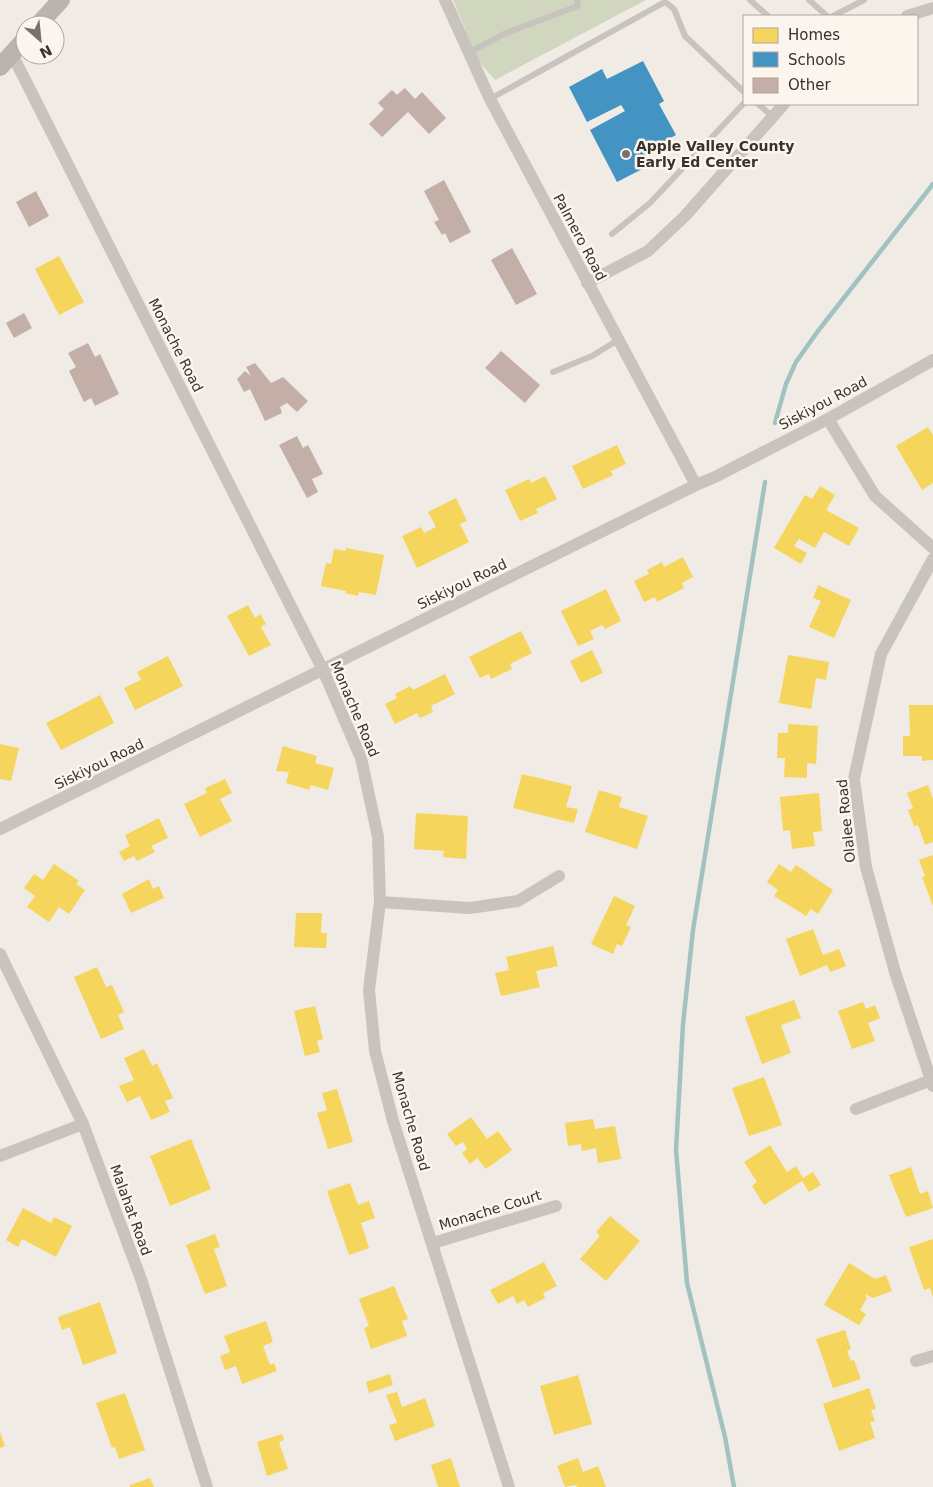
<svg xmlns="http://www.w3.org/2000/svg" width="933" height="1487" font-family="'DejaVu Sans',sans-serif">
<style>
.green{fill:#d1d6bf}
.homes{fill:#f6d55c}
.schools{fill:#4393c3}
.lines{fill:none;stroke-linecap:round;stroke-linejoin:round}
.stream{stroke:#a1c2c1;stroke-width:4.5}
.building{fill:#c3afa7}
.lane{stroke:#c9c3be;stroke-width:6}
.street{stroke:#c9c3be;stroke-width:12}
.secondary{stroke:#bab3ae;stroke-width:18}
.poi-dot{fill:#7a716c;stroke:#fbf5ee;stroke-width:2}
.labels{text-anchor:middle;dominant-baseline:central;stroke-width:5;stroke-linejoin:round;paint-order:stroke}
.poi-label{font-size:14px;font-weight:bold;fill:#3b302b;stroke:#fbf5ee;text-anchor:start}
.street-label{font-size:14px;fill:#3b302b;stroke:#fbf5ee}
</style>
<rect width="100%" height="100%" fill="#f0ebe5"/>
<polygon class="green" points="453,0 646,0 495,80 479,62"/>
<g class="homes">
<polygon points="59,256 84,302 59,315 35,269"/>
<polygon points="928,427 933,435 933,483 922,490 896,446"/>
<polygon points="617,445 626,464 611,471 613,475 583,489 572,466"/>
<polygon points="545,476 557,499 536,509 538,513 520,521 505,490 529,479 531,483"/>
<polygon points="820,486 835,495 826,510 859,528 849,546 824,532 815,548 799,539 794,546 807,553 801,564 774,548 805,495 812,499"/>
<polygon points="456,498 467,521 460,524 469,542 417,568 402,536 421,527 424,533 436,527 428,512"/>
<polygon points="346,548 384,555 376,595 359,592 358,596 345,593 346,591 321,586 326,563 331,564 334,549 346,551"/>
<polygon points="683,557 693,577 682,583 684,588 657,602 655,597 644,602 634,581 649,574 647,570 662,562 664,567"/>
<polygon points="818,585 851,600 834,638 809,627 821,601 813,598"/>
<polygon points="606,589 621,621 605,629 602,625 590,631 594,639 578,646 561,611"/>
<polygon points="248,605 255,618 260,614 266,624 261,627 271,645 249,656 227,616"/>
<polygon points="521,631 532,653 510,664 512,669 491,679 489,674 480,678 469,657"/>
<polygon points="592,650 603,673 581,683 570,661"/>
<polygon points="788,655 829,662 826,680 816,678 811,709 779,703"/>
<polygon points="168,656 183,686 135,710 124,688 141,680 137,672"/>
<polygon points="445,674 455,694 431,706 433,712 420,718 417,713 395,724 385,704 397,698 395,694 410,686 413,690"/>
<polygon points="100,695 114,723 61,750 46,723"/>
<polygon points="909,705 933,705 933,760 922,761 922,756 903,756 903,736 910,736"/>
<polygon points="788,724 818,726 816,764 807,763 807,778 784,777 785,758 777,758 778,733 788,733"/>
<polygon points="0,744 19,748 11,781 0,779"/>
<polygon points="283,746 317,756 315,763 334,768 328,790 311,785 309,790 286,783 289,772 276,771"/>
<polygon points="522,774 572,786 566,807 578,809 574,823 513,808"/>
<polygon points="225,779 232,793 220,799 232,821 200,837 184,804 207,793 205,788"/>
<polygon points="928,785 933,799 933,842 925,845 918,825 914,826 908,810 913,808 907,793"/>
<polygon points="599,790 622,797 619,807 648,816 637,849 585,832"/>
<polygon points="819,793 822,831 813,832 815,846 792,849 790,830 783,831 780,797"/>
<polygon points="416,813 468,816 466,859 443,857 444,851 414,849"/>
<polygon points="159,818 168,838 151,846 155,852 137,861 134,856 124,861 119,852 130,846 125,835"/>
<polygon points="933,855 933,906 922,877 925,876 919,860"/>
<polygon points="54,864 79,881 76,884 85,890 69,914 59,907 49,922 27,907 35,896 24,888 34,874 43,880"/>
<polygon points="779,864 791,872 796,865 833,890 818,914 811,909 806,916 774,896 778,890 767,882"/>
<polygon points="149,879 153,889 159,886 164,898 131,913 122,894"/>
<polygon points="614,896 635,906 626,925 631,927 622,946 617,944 613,954 591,944"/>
<polygon points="296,913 322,913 321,933 327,933 326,948 294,947"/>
<polygon points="813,929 823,955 839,949 846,966 830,972 827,965 800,976 786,939"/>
<polygon points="553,946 558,966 536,971 540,987 501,996 495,973 509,970 506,957"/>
<polygon points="97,967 106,987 112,985 124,1012 118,1015 124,1029 101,1039 74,977"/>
<polygon points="794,1000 801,1018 781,1025 791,1053 762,1064 745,1017"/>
<polygon points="863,1002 866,1009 875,1005 880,1018 868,1023 875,1041 852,1049 838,1011"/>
<polygon points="315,1006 323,1039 317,1041 320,1052 305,1056 294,1011"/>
<polygon points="144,1049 152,1066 157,1063 173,1098 165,1101 170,1112 151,1120 140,1096 127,1102 119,1086 134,1080 124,1058"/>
<polygon points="764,1077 782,1125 749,1136 732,1088"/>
<polygon points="337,1089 353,1142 328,1149 317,1113 327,1110 322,1093"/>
<polygon points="471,1117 487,1139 498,1131 512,1150 486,1169 477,1158 470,1164 462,1153 467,1149 463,1142 456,1146 447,1134"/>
<polygon points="593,1119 595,1129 615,1126 621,1159 598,1163 596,1148 582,1151 581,1144 568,1146 565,1123"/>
<polygon points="191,1139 211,1189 170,1206 150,1156"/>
<polygon points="770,1145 787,1172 796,1166 803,1178 813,1172 821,1185 809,1192 802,1181 764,1205 752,1186 757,1182 744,1162"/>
<polygon points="911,1167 920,1194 928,1191 933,1208 906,1217 889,1175"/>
<polygon points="350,1183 358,1205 369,1201 375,1218 361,1223 369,1248 349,1255 327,1191"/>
<polygon points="23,1208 51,1223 54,1217 72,1226 56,1257 22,1239 18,1247 6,1240"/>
<polygon points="610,1216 640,1241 606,1281 580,1259 600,1236 596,1232"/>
<polygon points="215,1234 220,1247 214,1249 227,1286 205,1294 186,1245"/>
<polygon points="933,1239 933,1297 930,1288 924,1290 909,1247"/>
<polygon points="544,1262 557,1286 543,1293 545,1298 528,1307 524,1300 517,1304 513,1296 498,1304 490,1290"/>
<polygon points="849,1263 875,1279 886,1275 892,1291 873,1298 865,1294 867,1298 860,1310 866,1314 859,1325 824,1305"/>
<polygon points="394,1286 408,1319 402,1321 407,1336 371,1349 364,1328 369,1326 359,1299"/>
<polygon points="100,1302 117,1353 83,1365 70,1327 62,1330 58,1317"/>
<polygon points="266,1321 273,1342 263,1346 270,1365 274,1363 277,1371 242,1384 236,1366 225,1370 220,1356 230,1352 224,1336"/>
<polygon points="845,1330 851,1349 847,1351 851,1361 854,1360 861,1379 833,1388 816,1339"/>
<polygon points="390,1374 393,1385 369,1393 366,1382"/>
<polygon points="578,1375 592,1424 554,1435 540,1386"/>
<polygon points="869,1388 876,1409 871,1410 875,1421 870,1422 875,1438 839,1451 823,1404"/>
<polygon points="397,1392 402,1407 425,1398 435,1426 395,1441 389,1425 397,1423 386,1395"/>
<polygon points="125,1393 145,1450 119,1459 115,1447 112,1448 96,1403"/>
<polygon points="0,1432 5,1446 0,1448"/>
<polygon points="282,1434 284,1440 279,1442 288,1469 267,1476 257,1442"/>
<polygon points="451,1458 460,1487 438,1487 431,1465"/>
<polygon points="578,1458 583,1472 598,1466 606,1487 577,1487 576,1485 565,1487 557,1466"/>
<polygon points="150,1478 154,1487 130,1487 130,1485"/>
</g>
<polygon class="schools" points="643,61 664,101 659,104 676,135 644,152 650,165 617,182 590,130 625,111 621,105 587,122 569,87 602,69 607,79"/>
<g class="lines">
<g class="stream">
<polyline points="775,423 786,384 796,362 818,331 933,184"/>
<polyline points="734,1487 725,1437 687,1283 676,1150 683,1024 693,930 765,482"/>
</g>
</g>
<g class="building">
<polygon points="405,88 415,99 422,92 446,118 429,134 408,112 382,137 369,124 384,109 378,103 392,90 397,95"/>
<polygon points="444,180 471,232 450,243 445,233 442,235 434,222 439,220 424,191"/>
<polygon points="36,191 49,216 29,227 16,202"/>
<polygon points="512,248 537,294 516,305 491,260"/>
<polygon points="24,313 32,328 14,338 6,323"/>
<polygon points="88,343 95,357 100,354 119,394 95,406 91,398 84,402 69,371 76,367 68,353"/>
<polygon points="501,351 540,385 525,403 485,368"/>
<polygon points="255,363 271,383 283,377 308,401 297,412 287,403 280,407 282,413 265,421 250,389 244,392 237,379 245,371 251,376 246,367"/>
<polygon points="297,436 303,448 308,445 323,474 312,479 318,492 307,498 279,445"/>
</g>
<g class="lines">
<g class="lane">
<polyline points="750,0 768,16"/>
<polyline points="809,0 827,16"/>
<polyline points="833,16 864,0"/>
<polyline points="468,53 506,33 578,6 577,0"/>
<polyline points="490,99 665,2 674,9 685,36 744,92"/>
<polyline points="758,104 772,116"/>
<polyline points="612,234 650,203 744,103"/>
<polyline points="553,372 592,356 618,340"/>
</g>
<g class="street">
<polyline points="445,0 490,99 696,485"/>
<polyline points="907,16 933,8"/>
<polyline points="12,54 323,670 361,758 378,837 380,902 369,990 375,1051 393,1121 509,1487"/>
<polyline points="587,283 648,251 685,216 784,104"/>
<polyline points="828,419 875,496 933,548"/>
<polyline points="933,559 881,654 854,779 866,867 895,972 933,1086"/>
<polyline points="0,829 696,485 715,477 828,419 933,360"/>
<polyline points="380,902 470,908 518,901 559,876"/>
<polyline points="0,954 83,1124 141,1279 207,1487"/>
<polyline points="856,1109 931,1080"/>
<polyline points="0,1156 83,1124"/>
<polyline points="433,1243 556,1206"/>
<polyline points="916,1361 933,1356"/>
</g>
<g class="secondary">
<polyline points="38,25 61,0"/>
<polyline points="0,67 25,39"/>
</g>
</g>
<circle class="poi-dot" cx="626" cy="154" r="5"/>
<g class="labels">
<g class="poi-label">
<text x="636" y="146">Apple Valley County<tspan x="636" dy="16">Early Ed Center</tspan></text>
</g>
<g class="street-label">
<text transform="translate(580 237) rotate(62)">Palmero Road</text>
<text transform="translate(176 345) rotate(63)">Monache Road</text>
<text transform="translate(823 403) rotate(-28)">Siskiyou Road</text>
<text transform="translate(462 584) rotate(-26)">Siskiyou Road</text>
<text transform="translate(355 709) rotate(67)">Monache Road</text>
<text transform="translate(99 764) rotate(-26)">Siskiyou Road</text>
<text transform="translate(846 821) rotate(-96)">Olalee Road</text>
<text transform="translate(411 1121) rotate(74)">Monache Road</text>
<text transform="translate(131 1210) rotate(70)">Malahat Road</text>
<text transform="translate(490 1210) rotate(-17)">Monache Court</text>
</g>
</g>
<rect x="743" y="15" width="175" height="90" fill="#fbf5ee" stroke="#aea6a0"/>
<rect x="753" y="28" width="25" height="15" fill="#f6d55c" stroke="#aea6a0"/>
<text x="788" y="40" font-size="15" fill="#3b302b">Homes</text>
<rect x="753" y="52" width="25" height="15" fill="#4393c3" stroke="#aea6a0"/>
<text x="788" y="65" font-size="15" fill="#3b302b">Schools</text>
<rect x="753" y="78" width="25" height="15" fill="#c3afa7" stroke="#aea6a0"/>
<text x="788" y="90" font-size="15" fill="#3b302b">Other</text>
<g transform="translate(40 40) rotate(153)"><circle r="24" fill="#fbf5ee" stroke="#aea6a0"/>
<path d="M0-4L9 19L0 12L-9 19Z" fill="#7a716c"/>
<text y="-8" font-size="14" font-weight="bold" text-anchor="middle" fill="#3b302b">N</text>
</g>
</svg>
